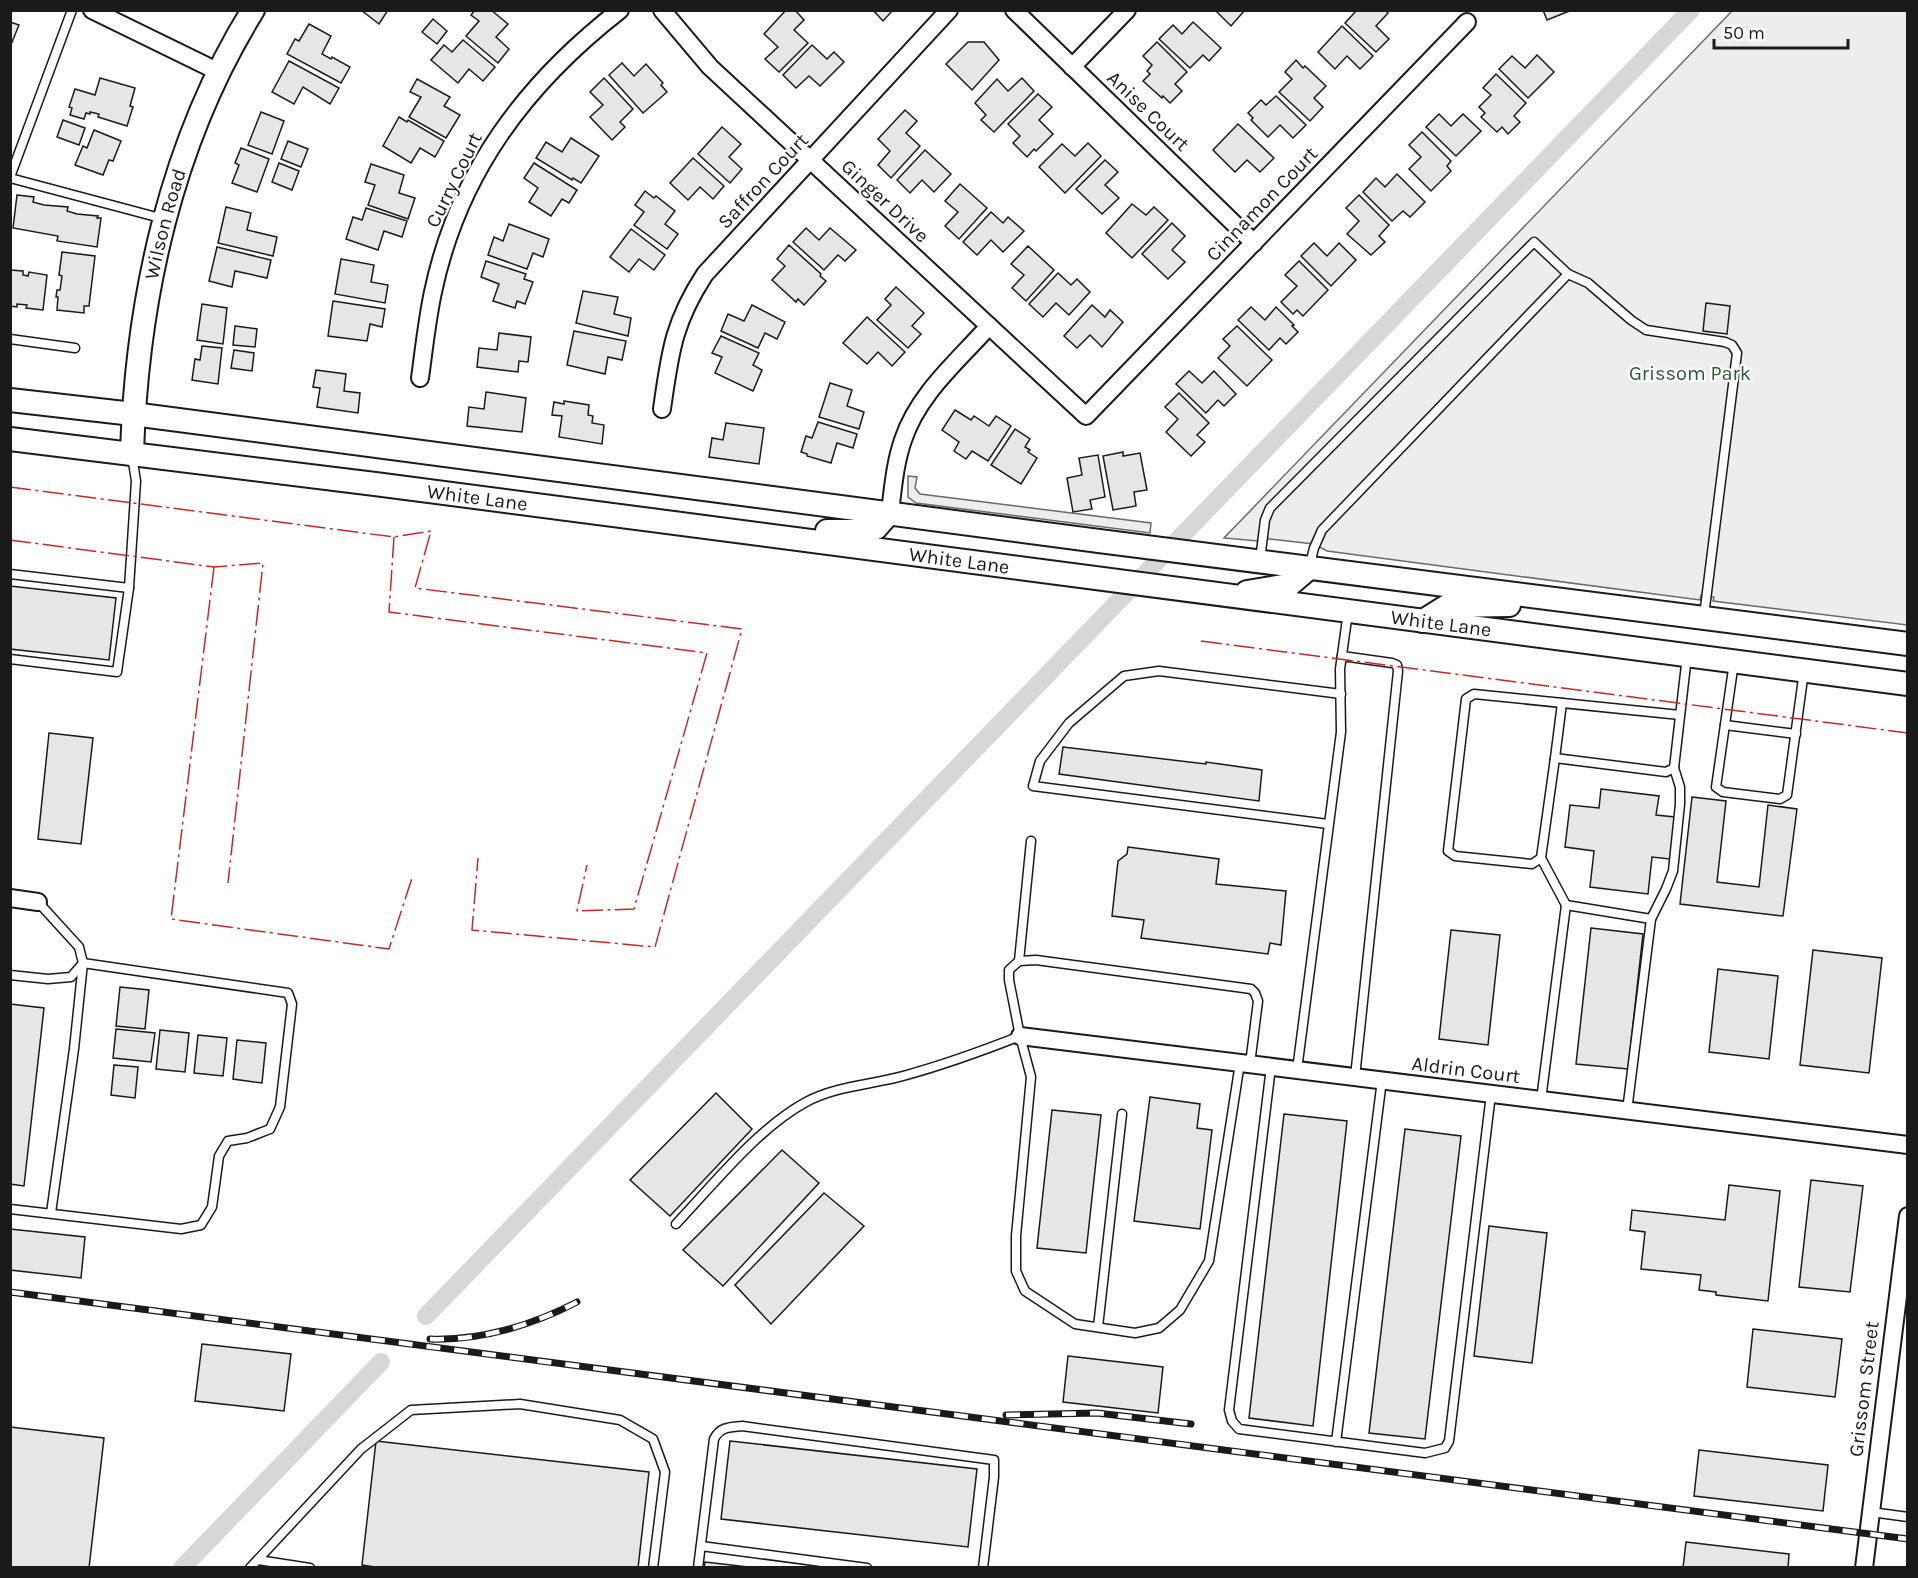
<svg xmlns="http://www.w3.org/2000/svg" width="1918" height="1578" font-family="Karla,sans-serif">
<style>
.built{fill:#ededed;stroke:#6a6a6a;stroke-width:1.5}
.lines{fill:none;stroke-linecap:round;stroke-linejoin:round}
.canal{stroke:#d7d7d7;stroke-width:18}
.building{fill:#e6e6e6;stroke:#1a1a1a;stroke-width:1.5}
.lane-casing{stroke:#1a1a1a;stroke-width:11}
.street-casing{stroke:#1a1a1a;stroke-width:20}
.secondary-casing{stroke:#1a1a1a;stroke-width:26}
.lane{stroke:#fff;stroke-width:8}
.street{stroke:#fff;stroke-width:16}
.secondary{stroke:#fff;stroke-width:22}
.rail-casing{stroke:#1a1a1a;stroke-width:7}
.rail{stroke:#fff;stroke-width:4.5;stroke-dasharray:14;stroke-linecap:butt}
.power{stroke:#c62828;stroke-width:1.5;stroke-dasharray:21 4.5 3 4.5;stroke-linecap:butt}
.labels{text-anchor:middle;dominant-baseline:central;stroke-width:4.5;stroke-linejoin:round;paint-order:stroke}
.street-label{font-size:20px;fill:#1a1a1a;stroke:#fff}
.park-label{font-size:20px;fill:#2b5a34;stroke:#fff}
</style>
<rect width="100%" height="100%" fill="#fff"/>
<g class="built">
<polygon points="1732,11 1907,11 1907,625 1713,601 1714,597 1701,595 1700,600 1327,551 1314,544 1262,538 1258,541 1224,538"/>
<polygon points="908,476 917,477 915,488 920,494 1151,523 1150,533 916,503 908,497"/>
</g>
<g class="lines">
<g class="canal">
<polyline points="426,1316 1691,10"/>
<polyline points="182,1568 381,1362"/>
</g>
</g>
<g class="building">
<polygon points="361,10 388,10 379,24"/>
<polygon points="475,10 491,10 508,24 496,37 509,49 498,63 466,36 479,21 471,15"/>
<polygon points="786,10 795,10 804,20 794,30 808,43 779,72 765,59 778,47 764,34"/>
<polygon points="873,10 893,10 883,21"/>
<polygon points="1215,10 1245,10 1231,26"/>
<polygon points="1357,10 1385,10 1388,13 1376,26 1389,39 1376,52 1345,23"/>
<polygon points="1543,10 1572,10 1547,20"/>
<polygon points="433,19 447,31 437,44 422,32"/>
<polygon points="10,22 19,25 10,47"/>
<polygon points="1193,22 1221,48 1209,61 1203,55 1190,68 1159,39 1173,25 1182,34"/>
<polygon points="309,24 331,36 322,54 331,59 332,57 350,67 341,83 287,54 295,39 299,41"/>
<polygon points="1342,26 1373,56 1360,69 1347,56 1335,69 1318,52"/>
<polygon points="463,40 495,67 483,81 469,69 458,83 431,60 444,45 452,52"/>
<polygon points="968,42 984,42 999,60 972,90 946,64"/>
<polygon points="1157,42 1187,72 1175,84 1182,91 1170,103 1163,96 1162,98 1143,81 1150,74 1147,71 1152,65 1143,56"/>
<polygon points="812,45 827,59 834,52 844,62 820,86 809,76 796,88 783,75"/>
<polygon points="1537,55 1554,72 1528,98 1499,69 1512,56 1525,68"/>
<polygon points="1296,60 1303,68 1305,66 1326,86 1314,98 1323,107 1310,121 1279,92 1292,79 1285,72"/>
<polygon points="289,61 339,88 330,104 303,87 294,104 272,92"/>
<polygon points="622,63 634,76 646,64 663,83 661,85 667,92 643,113 609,75"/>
<polygon points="1496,74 1526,103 1514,116 1520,122 1508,134 1502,127 1497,132 1481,117 1485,113 1479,107 1491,95 1483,88"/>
<polygon points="100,78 135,88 130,106 133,107 127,126 98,117 99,114 90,112 90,114 86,113 84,119 70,115 72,108 69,107 75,89 95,95"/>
<polygon points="604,78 633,109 620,122 625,127 612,140 590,117 603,105 590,92"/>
<polygon points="1022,78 1034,91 994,132 981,120 986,115 975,103 997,79 1008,91"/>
<polygon points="417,79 450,97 444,106 460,115 446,138 409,117 421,97 410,92"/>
<polygon points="1038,94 1052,107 1039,120 1053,134 1036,151 1034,149 1027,157 1013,143 1020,136 1008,124"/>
<polygon points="1276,96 1306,125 1293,138 1280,125 1268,137 1251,120 1253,118 1248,113 1261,100 1266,105"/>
<polygon points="905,110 917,121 906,133 920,146 891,178 878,165 890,151 878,139"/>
<polygon points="261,112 284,121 272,154 248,145"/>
<polygon points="1439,114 1451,126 1463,114 1481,131 1456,156 1426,127"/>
<polygon points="399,117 407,122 408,120 444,141 435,157 420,148 411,163 383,146"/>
<polygon points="63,120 85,128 79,145 57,137"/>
<polygon points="1238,124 1274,158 1260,172 1247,160 1235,172 1213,150"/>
<polygon points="722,127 741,144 729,157 742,169 730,183 698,154"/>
<polygon points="94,130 121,141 113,161 109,160 103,175 75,165 83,146 87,148"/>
<polygon points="1422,132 1451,161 1447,166 1451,171 1431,191 1409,169 1421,157 1409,145"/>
<polygon points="571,138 599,156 581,183 573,178 572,180 536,158 546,142 562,152"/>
<polygon points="288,141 308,149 301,167 281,159"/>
<polygon points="1088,143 1101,156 1065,193 1039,167 1062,144 1075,156"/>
<polygon points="241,148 269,159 257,192 232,183 239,165 235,163"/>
<polygon points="925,150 951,174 934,192 922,180 910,193 897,180"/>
<polygon points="693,158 724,186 713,199 700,187 688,200 670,183"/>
<polygon points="1105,160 1118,172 1105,185 1119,198 1102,214 1076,189"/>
<polygon points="279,163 299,171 292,190 272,182"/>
<polygon points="534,163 577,190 569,203 562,199 551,216 529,202 538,188 524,178"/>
<polygon points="371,164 404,175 399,193 415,198 408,219 368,205 375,185 365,182"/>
<polygon points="1397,174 1425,202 1410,217 1403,211 1392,221 1363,192 1376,178 1385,187"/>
<polygon points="960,184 987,208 959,239 945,226 958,212 945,201"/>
<polygon points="645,191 654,198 656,196 675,211 665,224 678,234 667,249 634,225 644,212 635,205"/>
<polygon points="17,195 34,197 33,202 44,205 68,207 67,211 77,214 98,216 97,218 101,218 97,247 57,241 58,236 13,228"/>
<polygon points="1359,195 1389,225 1379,236 1385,242 1371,255 1347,234 1359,221 1346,208"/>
<polygon points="1132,204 1146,215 1154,207 1168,220 1132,258 1106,233"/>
<polygon points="226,207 251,213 247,230 277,237 273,256 218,243"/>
<polygon points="366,208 407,221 402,237 384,231 378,250 346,239 353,217 362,220"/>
<polygon points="991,212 1003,223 1008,217 1024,231 1003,252 991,240 977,255 963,242"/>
<polygon points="1172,223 1185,236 1172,250 1185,262 1168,279 1142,254"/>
<polygon points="509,224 549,239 543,257 533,253 527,269 488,255 494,237 503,241"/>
<polygon points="806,228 819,240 830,228 856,250 845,261 838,255 824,270 793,242"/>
<polygon points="631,229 665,255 654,270 639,259 629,272 610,257"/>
<polygon points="1314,243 1327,256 1339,243 1356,260 1331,286 1301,256"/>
<polygon points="789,245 821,274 820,276 826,281 804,305 798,299 796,302 772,280 785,266 777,259"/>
<polygon points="1028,246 1054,270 1026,301 1012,288 1024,275 1011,264"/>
<polygon points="217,247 271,260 267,278 235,271 232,287 209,281"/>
<polygon points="62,252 95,256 89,306 84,306 84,313 57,310 58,297 56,297 57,290 60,290 62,276 59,275"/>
<polygon points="341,259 374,265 371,282 388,285 385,303 335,294"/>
<polygon points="486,261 526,274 524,279 533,282 525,304 517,301 515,308 493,301 499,284 481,277"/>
<polygon points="1299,261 1328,290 1303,316 1297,310 1293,314 1281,302 1297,286 1285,275"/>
<polygon points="10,270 23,271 23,275 28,276 29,272 47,275 43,310 26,308 27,305 17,304 17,307 10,306"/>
<polygon points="1058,273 1071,285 1077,279 1090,292 1069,315 1056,303 1043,317 1029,304"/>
<polygon points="896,287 924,313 912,326 921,334 908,348 877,320 891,305 885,299"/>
<polygon points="583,291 618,297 614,314 631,318 628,336 576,323"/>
<polygon points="333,301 385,309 382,327 370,324 367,341 328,336"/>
<polygon points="1706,303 1730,306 1727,334 1703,331"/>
<polygon points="202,304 227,308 223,344 197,340"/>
<polygon points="752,305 785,322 777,339 765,333 758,348 721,331 728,314 744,321"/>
<polygon points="1092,305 1105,317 1110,310 1123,322 1102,347 1090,335 1077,348 1064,336"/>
<polygon points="1251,307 1265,320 1276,307 1294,325 1292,326 1298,332 1286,344 1280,338 1269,350 1238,320"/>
<polygon points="867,317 905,352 892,366 878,352 867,364 843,343"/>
<polygon points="235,326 257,329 255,347 233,345"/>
<polygon points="1237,326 1272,360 1247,386 1218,358 1230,346 1223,339"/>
<polygon points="574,331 626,341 622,360 608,357 605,374 567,365"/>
<polygon points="499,333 531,337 528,362 519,361 518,372 477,367 479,348 497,350"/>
<polygon points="721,336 759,353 753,365 762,370 753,391 715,373 722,357 712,353"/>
<polygon points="202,346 222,348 218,384 192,380 195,359 200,360"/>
<polygon points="234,350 254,353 252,371 231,368"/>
<polygon points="316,370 346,374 344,391 360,393 358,413 317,407 320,388 313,387"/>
<polygon points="1189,371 1202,383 1214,371 1236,394 1224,406 1218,400 1206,413 1176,384"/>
<polygon points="830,383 852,390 847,406 864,412 859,429 819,417"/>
<polygon points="486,392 526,398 522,432 467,426 469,407 484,409"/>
<polygon points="1179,393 1209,423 1197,435 1205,442 1191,456 1166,432 1178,419 1165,407"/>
<polygon points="564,401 589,405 588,415 593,416 592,423 604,425 602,444 559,437 562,416 552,415 554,402 564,404"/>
<polygon points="955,410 971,420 974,416 989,426 996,416 1011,426 988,461 972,451 966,459 954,451 959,442 942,430"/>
<polygon points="818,422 857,434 853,448 837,443 831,463 807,456 807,454 801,452 806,436 812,438"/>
<polygon points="726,423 764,428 759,464 709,457 712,438 723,440"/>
<polygon points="1015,429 1030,439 1025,447 1030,450 1028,452 1037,458 1021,484 991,465"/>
<polygon points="1123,452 1123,456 1140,453 1147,490 1134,492 1136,506 1113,510 1103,456"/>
<polygon points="1098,455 1105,497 1090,500 1092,509 1073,512 1067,478 1082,475 1079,458"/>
<polygon points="10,586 116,598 109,660 10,649"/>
<polygon points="49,733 93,738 81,844 38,839"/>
<polygon points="1063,747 1206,764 1206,762 1262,770 1259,801 1059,774"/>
<polygon points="1601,789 1659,796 1656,815 1675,817 1670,859 1652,857 1648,894 1590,887 1594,851 1565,847 1570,805 1599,808"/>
<polygon points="1692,797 1726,801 1717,882 1759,887 1768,805 1797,809 1783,916 1680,904"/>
<polygon points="1128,847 1219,859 1216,884 1286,891 1281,945 1270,943 1268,954 1141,938 1144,920 1112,916 1118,861 1127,854"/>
<polygon points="1591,928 1643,934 1628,1069 1576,1064"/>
<polygon points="1451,930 1500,935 1488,1045 1439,1039"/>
<polygon points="1813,950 1882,958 1869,1073 1800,1065"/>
<polygon points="1718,969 1778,976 1769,1059 1709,1052"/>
<polygon points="120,987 149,990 145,1029 116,1026"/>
<polygon points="10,1004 44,1008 24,1186 10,1184"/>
<polygon points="116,1029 155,1033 151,1062 113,1058"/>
<polygon points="160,1030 189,1033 185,1072 156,1069"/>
<polygon points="198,1035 227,1038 223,1076 194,1073"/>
<polygon points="237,1040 266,1043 262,1083 233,1079"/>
<polygon points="114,1065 138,1067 135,1098 111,1095"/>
<polygon points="716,1093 752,1129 670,1216 630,1180"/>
<polygon points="1150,1097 1200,1104 1197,1128 1212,1130 1200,1229 1134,1221"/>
<polygon points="1052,1110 1101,1115 1086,1253 1037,1248"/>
<polygon points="1284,1114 1347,1121 1313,1426 1249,1418"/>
<polygon points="1405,1129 1461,1136 1425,1439 1369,1433"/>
<polygon points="782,1150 819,1183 723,1286 683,1250"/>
<polygon points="1811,1180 1863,1186 1850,1292 1799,1287"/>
<polygon points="1729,1185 1780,1191 1768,1301 1716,1295 1716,1292 1699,1290 1701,1275 1641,1269 1645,1232 1630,1230 1632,1210 1725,1220"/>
<polygon points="824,1193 864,1226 771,1324 735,1285"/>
<polygon points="1489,1226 1547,1233 1532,1363 1474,1356"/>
<polygon points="10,1229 85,1237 81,1278 10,1270"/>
<polygon points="1753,1329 1842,1339 1835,1397 1747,1387"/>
<polygon points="202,1344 291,1354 284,1411 195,1401"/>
<polygon points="1068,1356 1163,1367 1158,1413 1063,1402"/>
<polygon points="10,1427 104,1438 89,1568 10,1568"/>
<polygon points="376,1441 649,1472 638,1568 381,1568 362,1565"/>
<polygon points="730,1441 977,1469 968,1547 721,1519"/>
<polygon points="1699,1450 1828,1465 1823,1511 1694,1496"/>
<polygon points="1686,1542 1789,1554 1788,1568 1683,1568"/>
<polygon points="705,1562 757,1568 704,1568"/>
</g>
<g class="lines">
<defs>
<g id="lane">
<polyline points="10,177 72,10"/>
<polyline points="10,178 164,219"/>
<polyline points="1568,274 1588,283 1631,320 1646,330 1725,342 1732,345 1737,353 1704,616"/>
<polyline points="10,339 75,348"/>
<polyline points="1260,560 1265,520 1270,508 1534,242 1568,274 1322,530 1314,548 1309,568"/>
<polyline points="10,574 129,588"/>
<polyline points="1342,656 1392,663 1397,665 1398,671 1355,1077"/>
<polyline points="10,659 117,672 129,588 136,481 132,456"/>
<polyline points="1734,662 1716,787 1723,792 1780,799 1787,795 1804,671"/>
<polyline points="1680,715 1474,694 1466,699 1448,851 1455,856 1532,864 1541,858 1555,758 1666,772 1674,768 1687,656"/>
<polyline points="1725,725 1796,734"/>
<polyline points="1555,758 1562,703"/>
<polyline points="1328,824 1033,786 1040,761 1069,723 1124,676 1159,671 1341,694"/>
<polyline points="1541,858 1566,905 1651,919 1666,889 1673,871 1680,804 1680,787 1674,768"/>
<polyline points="1019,961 1031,841"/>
<polyline points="10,975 48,979 71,977 83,963 79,947 38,902"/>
<polyline points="1240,1063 1209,1261 1180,1310 1159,1328 1135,1333 1075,1324 1025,1291 1016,1271 1016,1236 1031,1077 1020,1036 1009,980 1009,970 1019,961 1036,960 1251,989 1255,993 1258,1001 1250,1064"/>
<polyline points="1271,1067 1229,1410 1232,1421 1239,1429 1425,1453 1445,1448 1449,1441 1491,1094"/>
<polyline points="1297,1070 1341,732 1340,669 1348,612"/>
<polyline points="1541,1100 1566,905"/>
<polyline points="1627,1111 1651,919"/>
<polyline points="10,1209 181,1229 201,1225 212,1207 219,1156 228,1141 247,1138 270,1129 280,1107 292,1004 288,993 83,963 74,1049 51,1213"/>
<path d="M676,1224C713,1185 758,1128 806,1102C836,1086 870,1085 903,1076C943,1065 982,1051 1020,1036"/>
<polyline points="1098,1327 1122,1114"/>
<polyline points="1336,1442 1382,1080"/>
<polyline points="1871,1512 1908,1517"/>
<polyline points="701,1546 867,1568"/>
<polyline points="258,1560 310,1568"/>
<polyline points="250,1568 361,1449 411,1410 520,1404 620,1420 653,1439 665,1472 653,1568"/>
<path d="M698,1568L714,1439C720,1427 729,1427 742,1426L994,1460V1477L983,1568"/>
</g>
<g id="street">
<polyline points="92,10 219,72"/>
<polyline points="662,10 710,67 1086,416 1467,22"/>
<polyline points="1014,10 1254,243"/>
<polyline points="1072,67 1127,10"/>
<path d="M420,378C424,349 427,320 433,292C458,173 525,84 620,10"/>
<path d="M662,409C670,353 673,323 705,274L949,10"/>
<path d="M890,512C893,488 895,463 903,440C918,394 958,361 989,326"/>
<polyline points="10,898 38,902"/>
<polyline points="1020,1036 1908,1145"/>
<polyline points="1864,1568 1908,1216"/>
</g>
<g id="secondary">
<polyline points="10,400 133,414 1099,541 1908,644"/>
<path id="s1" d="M10,439L375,484L1908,684"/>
<path id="s2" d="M132,452C137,299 171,142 253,10"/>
<polyline points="827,531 866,531 876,528 890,512"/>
<polyline points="1247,592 1289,585 1309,568"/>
<polyline points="1423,621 1447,606 1509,605"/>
</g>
</defs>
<use href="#lane" class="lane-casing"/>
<use href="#street" class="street-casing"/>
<use href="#secondary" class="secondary-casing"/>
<use href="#lane" class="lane"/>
<use href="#street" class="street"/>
<use href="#secondary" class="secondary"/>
<defs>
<g id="rail">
<polyline points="10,1292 1908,1539"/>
<path d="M430,1339C480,1341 533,1325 577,1302"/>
<polyline points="1006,1415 1097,1413 1191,1424"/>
</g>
</defs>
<use href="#rail" class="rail-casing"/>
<use href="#rail" class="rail"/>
<g class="power">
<polyline points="10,487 394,537 431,531 415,588 742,629 655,947 472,930 478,858"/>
<polyline points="394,537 389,612 707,653 634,909 577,911 587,865"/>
<polyline points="10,540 214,567 263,563 228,883"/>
<polyline points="214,567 171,919 389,949 412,878"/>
<polyline points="1201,641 1908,733"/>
</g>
</g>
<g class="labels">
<g class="street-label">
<text transform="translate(1148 111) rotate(44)">Anise Court</text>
<text transform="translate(454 180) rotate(-64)">Curry Court</text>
<text transform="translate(763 181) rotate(-47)">Saffron Court</text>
<text transform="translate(885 201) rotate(43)">Ginger Drive</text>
<text transform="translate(1262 204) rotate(-46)">Cinnamon Court</text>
<text stroke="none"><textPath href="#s2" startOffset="231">Wilson Road</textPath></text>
<text stroke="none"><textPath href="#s1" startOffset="471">White Lane</textPath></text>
<text stroke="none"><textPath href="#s1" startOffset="957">White Lane</textPath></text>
<text stroke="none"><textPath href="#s1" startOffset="1443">White Lane</textPath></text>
<text transform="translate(1466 1070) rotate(7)">Aldrin Court</text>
<text transform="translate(1864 1389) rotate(-83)">Grissom Street</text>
</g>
<g class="park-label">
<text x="1690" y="373">Grissom Park</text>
</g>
</g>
<rect width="1918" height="1578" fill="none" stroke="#1a1a1a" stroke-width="24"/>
<path d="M1714 39v9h134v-9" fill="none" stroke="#1a1a1a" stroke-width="3"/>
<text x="1723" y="39" font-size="18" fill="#1a1a1a" stroke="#ffffff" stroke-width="4.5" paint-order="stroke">50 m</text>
</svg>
